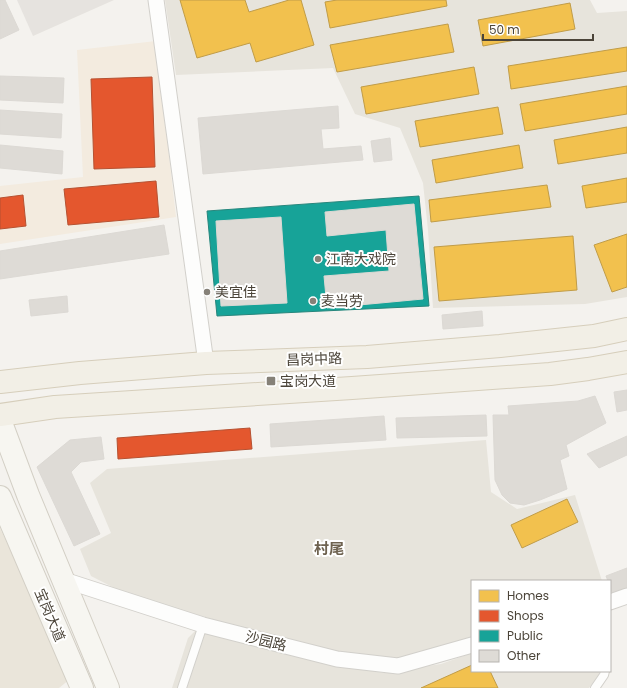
<svg xmlns="http://www.w3.org/2000/svg" width="627" height="688" font-family="Poppins,'Noto Sans SC',sans-serif">
<style>
.residential{fill:#e7e4dc}
.commercial{fill:#f3ebdf}
.education{fill:#eae5da}
.parking{fill:#e6e3df}
.homes{fill:#f2c14e;stroke:#c09c48}
.shops{fill:#e4572e;stroke:#b65131}
.public{fill:#17a398;stroke:#27867c}
.building{fill:#dedbd6;stroke:#dcd9d4}
.lines{fill:none;stroke-linecap:round;stroke-linejoin:round}
.service-casing{stroke:#d2d0cb;stroke-width:10}
.minor-casing{stroke:#d2d0cb;stroke-width:17}
.secondary-casing{stroke:#d3cfc5;stroke-width:24}
.primary-casing{stroke:#d6cebb;stroke-width:24}
.service{stroke:#fdfdfc;stroke-width:8}
.minor{stroke:#fdfdfc;stroke-width:15}
.secondary{stroke:#f7f6f1;stroke-width:22}
.primary{stroke:#f2efe6;stroke-width:22}
.poi-dot{fill:#868178;stroke:#fff;stroke-width:1.5}
.labels{text-anchor:middle;dominant-baseline:central;stroke-width:4;stroke-linejoin:round;paint-order:stroke}
.poi-label{font-size:14px;fill:#4b4439;stroke:#fff;text-anchor:start}
.street-label{font-size:14px;fill:#4b4439;stroke:#fff}
.neighbourhood-label{font-size:15px;font-weight:bold;fill:#6e6250;stroke:#fff}
</style>
<rect width="100%" height="100%" fill="#f4f2ee"/>
<g class="residential">
<polygon points="165,0 590,0 597,13 627,11 627,297 585,304 433,308 428,230 423,183 400,128 355,114 333,68 176,75"/>
<polygon points="486,440 491,492 517,509 575,495 602,581 472,581 472,637 393,660 337,654 130,596 91,576 80,549 111,533 90,483 107,469"/>
<polygon points="197,629 227,639 383,673 441,664 472,653 472,671 599,671 599,675 589,688 172,688 188,638"/>
</g>
<polygon class="commercial" points="156,41 176,217 0,244 0,186 83,177 77,50"/>
<polygon class="education" points="0,528 70,679 59,688 0,688"/>
<polygon class="parking" points="17,0 114,0 33,36"/>
<g class="homes">
<polygon points="180,0 245,0 249,12 289,0 301,0 314,45 256,62 250,43 197,58"/>
<polygon points="337,0 446,0 447,6 330,28 325,2"/>
<polygon points="570,3 575,29 483,46 478,20"/>
<polygon points="448,24 454,52 337,72 330,45"/>
<polygon points="627,47 627,71 511,89 508,66"/>
<polygon points="474,67 479,94 366,114 361,87"/>
<polygon points="627,86 627,114 525,131 520,104"/>
<polygon points="498,107 503,134 420,147 415,121"/>
<polygon points="627,127 627,153 558,164 554,140"/>
<polygon points="519,145 523,168 436,183 432,160"/>
<polygon points="627,178 627,202 586,208 582,186"/>
<polygon points="547,185 551,207 431,222 429,200"/>
<polygon points="627,234 627,287 612,292 594,245"/>
<polygon points="573,236 577,290 439,301 434,247"/>
<polygon points="567,499 578,522 522,548 511,525"/>
<polygon points="472,665 472,671 490,671 498,688 421,688"/>
</g>
<g class="shops">
<polygon points="152,77 155,167 94,169 91,79"/>
<polygon points="156,181 159,217 68,225 64,189"/>
<polygon points="23,195 26,226 0,229 0,198"/>
<polygon points="250,428 252,449 118,459 117,438"/>
</g>
<polygon class="public" points="419,196 429,306 217,316 207,211"/>
<g class="building">
<polygon points="0,0 5,0 19,30 0,39"/>
<polygon points="0,76 64,78 63,103 0,100"/>
<polygon points="338,106 339,128 321,129 323,149 361,146 363,160 203,174 198,118"/>
<polygon points="0,110 62,114 61,138 0,134"/>
<polygon points="390,138 392,160 374,162 371,141"/>
<polygon points="0,145 63,151 62,174 0,168"/>
<polygon points="414,204 423,299 327,308 324,276 389,271 386,230 327,236 325,212"/>
<polygon points="281,217 287,303 221,306 216,221"/>
<polygon points="164,225 169,254 0,279 0,251"/>
<polygon points="67,296 68,312 31,316 29,300"/>
<polygon points="482,311 483,326 443,329 442,315"/>
<polygon points="627,390 627,410 617,412 614,392"/>
<polygon points="595,396 606,423 566,445 569,456 560,460 567,489 540,500 524,505 510,503 502,495 495,480 493,415 509,415 508,406 578,401"/>
<polygon points="486,415 487,436 397,438 396,418"/>
<polygon points="384,416 386,440 271,447 270,424"/>
<polygon points="627,436 627,455 599,468 587,454"/>
<polygon points="101,437 104,459 81,462 71,472 100,534 74,546 37,467 70,440"/>
<polygon points="627,568 627,590 613,595 610,587 610,581 608,581 606,576"/>
</g>
<g class="lines">
<defs>
<g id="service">
<polyline points="182,688 203,625"/>
<polyline points="595,688 604,675 605,671"/>
</g>
<g id="minor">
<polyline points="156,0 206,363"/>
<polyline points="64,580 203,625 337,659 398,666 472,645"/>
<polyline points="610,602 627,596"/>
</g>
<g id="secondary">
<polyline points="0,420 28,495 108,688"/>
<polyline points="0,497 82,688"/>
</g>
<g id="primary">
<polyline points="0,382 80,373 206,363 367,357 500,346 594,336 627,329"/>
<polyline points="0,415 55,407 352,388 550,374 588,369 627,362"/>
</g>
</defs>
<use href="#service" class="service-casing"/>
<use href="#minor" class="minor-casing"/>
<use href="#secondary" class="secondary-casing"/>
<use href="#primary" class="primary-casing"/>
<use href="#service" class="service"/>
<use href="#minor" class="minor"/>
<use href="#secondary" class="secondary"/>
<use href="#primary" class="primary"/>
</g>
<g class="poi-dot">
<circle cx="318" cy="259" r="4"/>
<circle cx="207" cy="292" r="4"/>
<circle cx="313" cy="301" r="4"/>
<rect x="266" y="376" width="10" height="10" rx="2"/>
</g>
<g class="labels">
<g class="poi-label">
<text x="326" y="259">江南大戏院</text>
<text x="215" y="292">美宜佳</text>
<text x="321" y="301">麦当劳</text>
<text x="280" y="381">宝岗大道</text>
</g>
<g class="street-label">
<text transform="translate(314 359) rotate(-2)">昌岗中路</text>
<text transform="translate(50 615) rotate(67)">宝岗大道</text>
<text transform="translate(266 641) rotate(14)">沙园路</text>
</g>
<g class="neighbourhood-label">
<text x="329" y="548">村尾</text>
</g>
</g>
<rect x="471" y="580" width="140" height="92" fill="#ffffff" stroke="#b7b4b0"/>
<rect x="479" y="590" width="20" height="12" fill="#f2c14e" stroke="#b7b4b0"/>
<text x="507" y="600" font-size="12" fill="#4b4439">Homes</text>
<rect x="479" y="610" width="20" height="12" fill="#e4572e" stroke="#b7b4b0"/>
<text x="507" y="620" font-size="12" fill="#4b4439">Shops</text>
<rect x="479" y="630" width="20" height="12" fill="#17a398" stroke="#b7b4b0"/>
<text x="507" y="640" font-size="12" fill="#4b4439">Public</text>
<rect x="479" y="650" width="20" height="12" fill="#dedbd6" stroke="#b7b4b0"/>
<text x="507" y="660" font-size="12" fill="#4b4439">Other</text>
<path d="M483 34v6h110v-6" fill="none" stroke="#4b4439" stroke-width="2"/>
<text x="489" y="34" font-size="12" fill="#4b4439" stroke="#ffffff" stroke-width="3" paint-order="stroke">50 m</text>
</svg>
